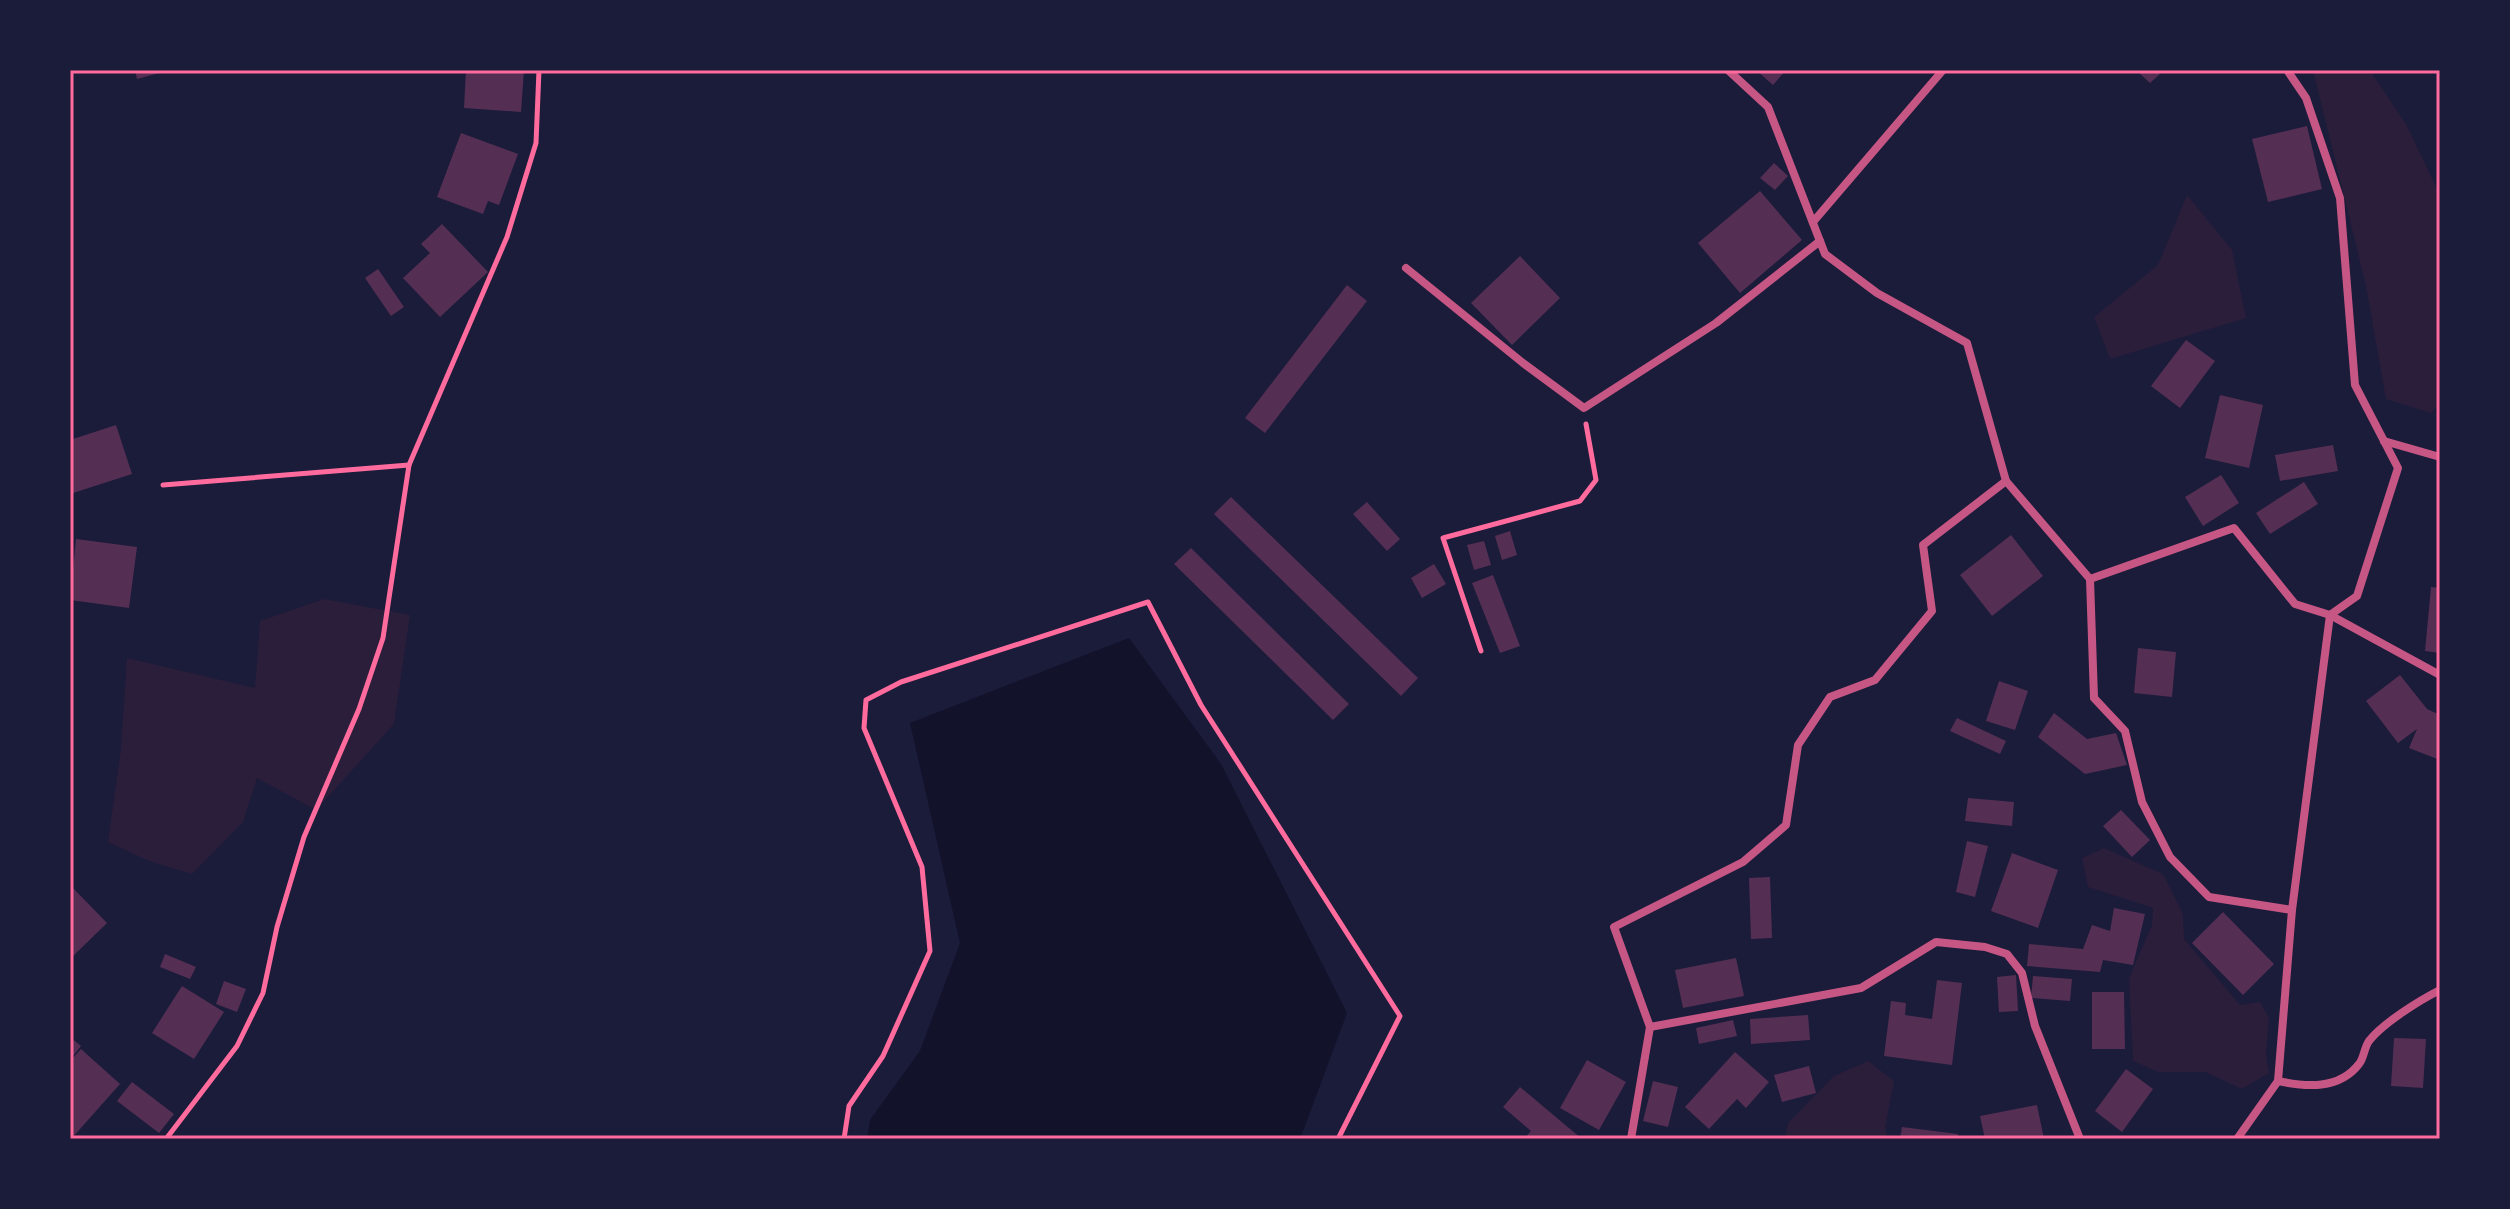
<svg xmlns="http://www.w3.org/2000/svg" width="2510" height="1209" font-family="'Alegreya Sans',sans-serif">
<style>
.green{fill:#2a1e3b}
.water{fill:#12122b}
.building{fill:#542f53}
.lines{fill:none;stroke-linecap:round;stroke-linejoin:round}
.path{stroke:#ff6b9d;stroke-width:5}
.minor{stroke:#c65784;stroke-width:8}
.neatline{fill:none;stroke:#ff6b9d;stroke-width:3}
</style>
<rect width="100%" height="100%" fill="#1b1b3a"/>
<g class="green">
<polygon points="2313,70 2371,72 2406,124 2438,191 2440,402 2431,413 2386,399 2366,286"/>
<polygon points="2187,195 2232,250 2246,318 2110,359 2094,317 2158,265"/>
<polygon points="324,599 410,615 394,724 316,810 257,778 243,822 192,874 149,861 108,842 121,749 127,658 255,688 260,621"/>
<polygon points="2104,848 2163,874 2183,914 2184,939 2240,1005 2260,1002 2269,1018 2266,1054 2269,1073 2242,1089 2205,1072 2158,1072 2133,1061 2129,978 2152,925 2153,908 2088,887 2082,858"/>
<polygon points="1868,1061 1894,1081 1885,1128 1888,1139 1785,1139 1788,1123 1834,1076"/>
</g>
<polygon class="water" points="1129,638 1221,764 1347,1013 1300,1139 867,1139 870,1120 920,1051 960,943 910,723"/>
<g class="building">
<polygon points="135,70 167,70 167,71 137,79"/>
<polygon points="466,70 524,70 521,112 464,108"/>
<polygon points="1756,70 1786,70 1773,85"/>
<polygon points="2136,70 2156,70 2160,74 2150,83"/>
<polygon points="2307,126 2322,189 2268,202 2252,139"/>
<polygon points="461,133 518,154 499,205 488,201 483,214 437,197"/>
<polygon points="1774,163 1788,176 1775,190 1760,178"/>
<polygon points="1760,191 1802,240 1740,293 1698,243"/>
<polygon points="442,224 488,272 440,317 403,278 430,253 421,244"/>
<polygon points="1520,256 1560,298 1512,345 1471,303"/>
<polygon points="378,269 404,307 391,316 365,278"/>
<polygon points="1347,285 1367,301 1265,433 1245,418"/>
<polygon points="2186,340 2215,361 2180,408 2151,386"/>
<polygon points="2220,395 2263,405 2249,468 2205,458"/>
<polygon points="116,425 132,474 70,494 70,440"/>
<polygon points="2333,445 2338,471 2280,481 2275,455"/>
<polygon points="2221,475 2239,503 2203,526 2185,497"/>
<polygon points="2304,482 2318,504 2270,534 2256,513"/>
<polygon points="1231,497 1418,678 1401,696 1214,514"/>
<polygon points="1367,502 1400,539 1387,551 1353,514"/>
<polygon points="1510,531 1517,555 1502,560 1495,536"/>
<polygon points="2011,535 2043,576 1992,616 1960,575"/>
<polygon points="76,539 137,547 129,608 70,600"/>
<polygon points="1484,541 1491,565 1474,570 1467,545"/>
<polygon points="1191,548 1349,704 1333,720 1174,564"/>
<polygon points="1434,564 1446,584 1422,598 1411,578"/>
<polygon points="1493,575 1520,646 1500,653 1472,583"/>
<polygon points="2431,587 2440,588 2440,653 2425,651"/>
<polygon points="2138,648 2176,652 2172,697 2134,693"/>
<polygon points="2400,675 2427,709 2440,715 2440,760 2409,748 2417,729 2398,743 2366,701"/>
<polygon points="1999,681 2028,691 2015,730 1986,721"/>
<polygon points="2054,713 2087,739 2116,733 2127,765 2085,774 2038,737"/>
<polygon points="1957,718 2006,741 2000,754 1950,731"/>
<polygon points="1968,798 2014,802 2012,826 1965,821"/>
<polygon points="2121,810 2150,840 2132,857 2103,826"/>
<polygon points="1967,841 1988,846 1975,897 1956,892"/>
<polygon points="2012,853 2058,870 2038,928 1991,911"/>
<polygon points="1770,877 1772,938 1751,939 1749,878"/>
<polygon points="72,887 107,923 70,959 70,888"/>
<polygon points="2114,908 2145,914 2133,965 2103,960 2100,972 2027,966 2029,944 2083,949 2092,925 2110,931"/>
<polygon points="2223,912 2274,964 2243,995 2192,943"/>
<polygon points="165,954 196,967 190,979 160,967"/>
<polygon points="1736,958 1744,996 1683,1008 1675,970"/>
<polygon points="2016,975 2018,1011 1999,1012 1997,977"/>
<polygon points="2033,976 2072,979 2070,1001 2031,998"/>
<polygon points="1937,980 1962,983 1952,1065 1884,1056 1891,1001 1906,1003 1905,1015 1932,1019"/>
<polygon points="224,981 246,989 237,1012 216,1004"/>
<polygon points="182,986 224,1012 194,1059 152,1033"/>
<polygon points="2092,992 2124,992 2125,1049 2092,1049"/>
<polygon points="1808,1015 1810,1040 1751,1044 1750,1019"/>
<polygon points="1733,1020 1737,1036 1699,1044 1696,1028"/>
<polygon points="70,1037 81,1046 70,1060"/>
<polygon points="2394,1038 2426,1039 2423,1088 2391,1086"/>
<polygon points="81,1049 120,1084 72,1138 70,1061"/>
<polygon points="1735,1052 1769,1082 1746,1108 1737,1099 1709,1129 1685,1107"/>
<polygon points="1587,1060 1626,1082 1599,1130 1560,1108"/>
<polygon points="1809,1066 1816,1093 1782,1102 1774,1075"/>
<polygon points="2126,1069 2153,1089 2122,1132 2095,1111"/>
<polygon points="1653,1081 1678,1087 1668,1127 1643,1121"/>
<polygon points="132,1082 174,1114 159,1133 117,1101"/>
<polygon points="1520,1087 1582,1139 1524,1139 1531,1131 1503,1107"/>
<polygon points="2037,1105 2044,1139 1985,1139 1980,1116"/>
<polygon points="1902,1127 1958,1134 1957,1139 1900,1139"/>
</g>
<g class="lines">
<g class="path">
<polyline points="163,485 409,465"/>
<polyline points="1481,651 1443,538 1580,501 1596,480 1586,424"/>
<polyline points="166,1139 237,1046 263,993 277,927 304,837 359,709 383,638 409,465 507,237 536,143 539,70"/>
<polyline points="844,1139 849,1106 883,1056 930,951 922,867 864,728 866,700 901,682 1148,602 1201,705 1400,1016 1338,1139"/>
</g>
<g class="minor">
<polyline points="1813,222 1943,70"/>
<polyline points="1406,268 1523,363 1584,408 1716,323 1820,241"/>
<polyline points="2384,441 2440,457"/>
<polyline points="2006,481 2090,579 2094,698 2125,731 2142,802 2170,857 2209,897 2292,910"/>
<polyline points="2090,579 2234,528 2295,604 2330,615 2440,675"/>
<polyline points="1650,1027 1861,988 1936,942 1985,947 2007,954 2022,973 2035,1026 2080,1139"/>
<path d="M2278,1081C2306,1087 2339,1090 2359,1064C2364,1058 2364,1048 2369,1041C2383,1023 2420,1000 2440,990"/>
<polyline points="1631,1139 1650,1027 1614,927 1743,862 1786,825 1798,745 1830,697 1875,680 1932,611 1923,545 2006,481 1967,343 1877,293 1825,254 1768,107 1728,70"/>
<polyline points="2237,1139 2278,1081 2292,910 2330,615 2357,596 2398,468 2355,385 2340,198 2306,98 2287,70"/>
</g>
</g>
<rect width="2510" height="1209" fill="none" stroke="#1b1b3a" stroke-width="144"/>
<rect x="72" y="72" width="2366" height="1065" class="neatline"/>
</svg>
